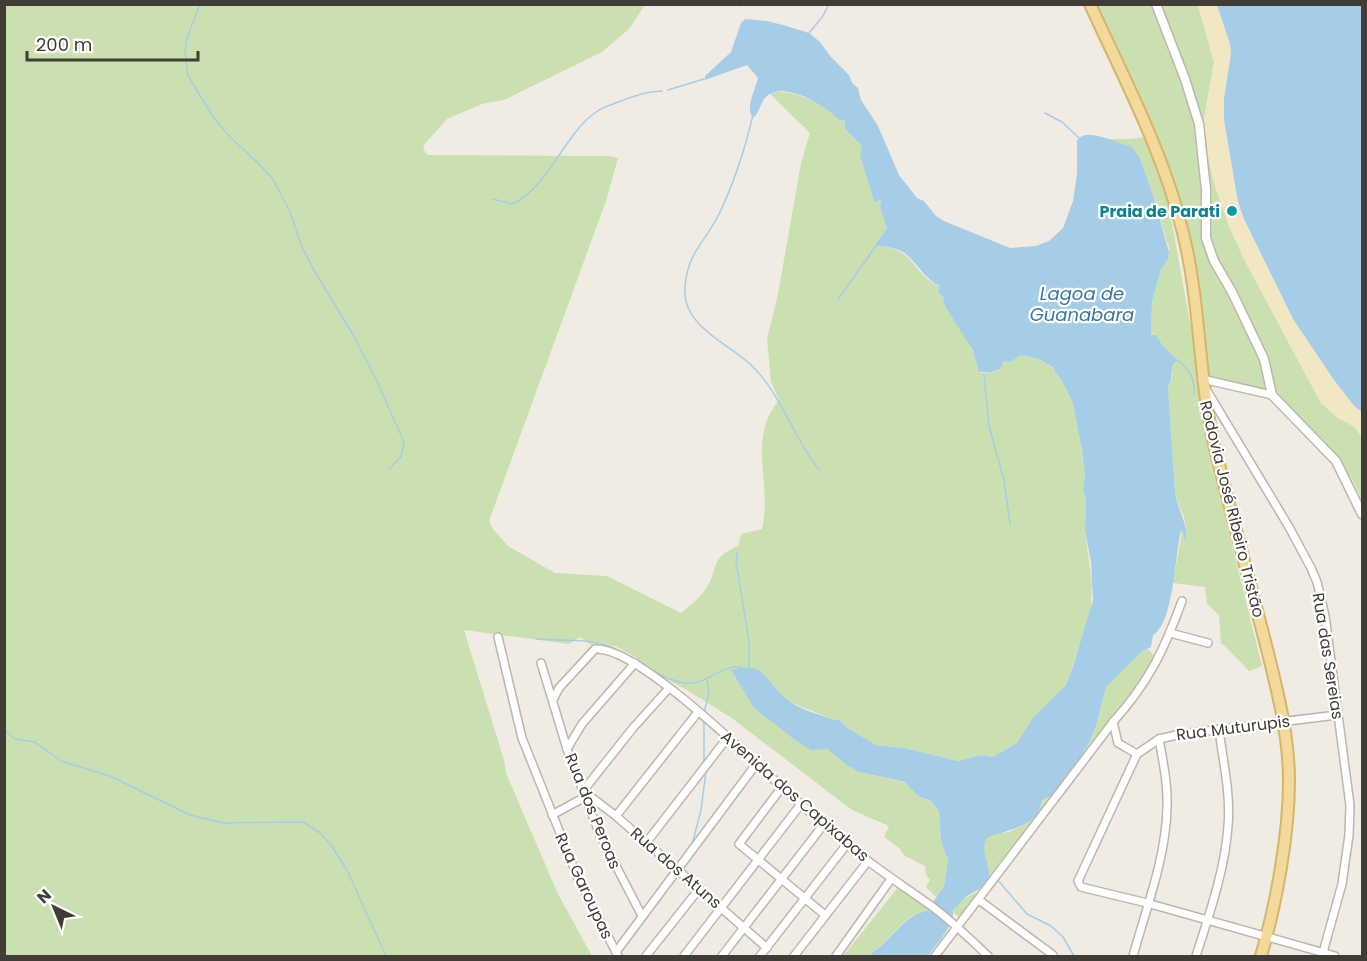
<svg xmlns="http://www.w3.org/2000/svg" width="1367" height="961" font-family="Poppins,sans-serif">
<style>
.green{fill:#cbe0b1}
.sand{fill:#f1e7c3}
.water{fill:#a6cde7}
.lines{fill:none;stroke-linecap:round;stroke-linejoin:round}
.stream{stroke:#a6cde7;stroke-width:1.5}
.minor-casing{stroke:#bdb6ab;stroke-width:10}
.tertiary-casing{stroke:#bdb6ab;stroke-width:11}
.primary-casing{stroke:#d5b56c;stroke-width:14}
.minor{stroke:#fff;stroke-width:7}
.tertiary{stroke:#fff;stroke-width:8}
.primary{stroke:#f3d99a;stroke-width:10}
.culture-dot{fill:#0f9aa8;stroke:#fff;stroke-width:2}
.labels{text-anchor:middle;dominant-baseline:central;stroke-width:4.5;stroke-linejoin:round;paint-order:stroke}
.culture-label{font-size:16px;font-weight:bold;fill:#0d838f;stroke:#fff;text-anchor:end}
.street-label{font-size:16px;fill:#413c35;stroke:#fff}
.water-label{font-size:18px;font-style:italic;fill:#3a76a1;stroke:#fff}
</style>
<rect width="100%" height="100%" fill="#f0ece4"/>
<g class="green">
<path d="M5,5H645L629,29L602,52L504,100L482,104L447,119L423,146L425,152L428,155L610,156L618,158L606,201L489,521L493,529L508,546L555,573L607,576L681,613C689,606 699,599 705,590C720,568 708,559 738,546L741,534L762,529C773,483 746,440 779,400L771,382L767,339L778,294L801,163L810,133L770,94C787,87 811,99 826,108C833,113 837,119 845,122V129L862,146L861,153L874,201L881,199L880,208L887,228L874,246C918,247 909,274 940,286L938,293L943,296C949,315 962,328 970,346C975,355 975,365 981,373L991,372L1000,369L1004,361L1011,362L1021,355L1039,359L1055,369V372L1061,379L1073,403L1079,432L1085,476L1083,491L1086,496L1085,531L1092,583L1091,611L1066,685L1032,719L1017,743L993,757L981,755L958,761L904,748L876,745L848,728L838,719L834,720L795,704L732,670L754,708L811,749H827L848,766L859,772L907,783L918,796L931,801L939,811L941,841L948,860L944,886L936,897L926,887L930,880L926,875L925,866L905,856L899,848L884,837L889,826L852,810L733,719L690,692L647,668L637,658L617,647L599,642L596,646C586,644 587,641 580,637L569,644L464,630L504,760L506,773L558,894L592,956H5Z"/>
<path d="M1095,5H1198L1214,62L1204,119L1207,151L1214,183L1229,226L1244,259L1321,403L1338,418L1355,427L1362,437V501C1354,480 1341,459 1325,443C1308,427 1287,412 1277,392L1210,378C1202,323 1197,260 1182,206C1162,136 1127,70 1095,5Z"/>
<path d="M1146,137L1169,206L1200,379V403L1214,473L1262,666L1249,671L1224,645L1221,644L1219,615L1207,604L1205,587L1173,583L1182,531L1184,534L1185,545L1186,543C1186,535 1186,525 1184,517C1181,509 1177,503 1175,493L1168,386L1172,379L1173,364L1178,360L1166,351L1154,334L1151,336V332L1152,302L1161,269L1168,259L1169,248L1153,195L1140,158L1124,146L1108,139H1129Z"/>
<polygon points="1148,649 1158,660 1147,682 1105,732 1036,824 1010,853 1000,870 960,918 954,913 953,909 965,898 977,892 988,879 989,874 983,850 987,837 991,834 1009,832 1028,823 1037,815 1042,802 1054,794 1070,776 1089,743 1096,726 1106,687 1141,652"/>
<path d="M900,885L928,909L927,911C904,913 890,941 872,953L871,956H843Z"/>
</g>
<polygon class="sand" points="1198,5 1217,5 1230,44 1231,53 1224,99 1224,120 1238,202 1244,219 1293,319 1334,380 1355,407 1362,412 1362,437 1355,427 1338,418 1321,403 1244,259 1229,226 1214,183 1207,151 1204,119 1214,62"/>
<g class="water">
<polygon points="1217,5 1362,5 1362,412 1355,407 1334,380 1293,319 1244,219 1238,202 1224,120 1224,99 1231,53 1230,44"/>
<path d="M745,19L767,21L783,25L809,33L820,42L831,57L849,75L852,83L858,88L861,100L878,126L899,175L917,198L924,201L936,216L944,221L1010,248L1036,246L1049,241L1063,228L1073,201L1077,174V141C1087,125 1117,145 1131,146L1140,158L1153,195L1169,252L1168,259L1161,269L1152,302L1151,335H1156C1162,346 1167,350 1178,360L1173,364L1171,380L1168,386L1175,493C1178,511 1190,526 1185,545L1184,534L1181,531C1175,553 1174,624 1153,635L1151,647L1141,652L1106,687L1096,726L1089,743L1069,776L1054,794L1042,801C1040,806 1039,811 1037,815C1025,830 989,834 987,838C980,851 989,861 989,874C990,885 974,892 967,896C962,900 959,906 953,909C955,925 936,944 928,956H871L872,953C891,941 904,914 927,911L944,886L948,860L941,841L939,811L931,801L918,796L905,782L859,772L848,766L827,749L811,750L795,740L754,708L731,670C766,661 764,679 785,698C798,709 818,714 834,720L838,719L848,728L876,745L904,748L958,761L981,755L993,757L1017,743L1032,719L1066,685L1074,663L1093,600L1091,562L1085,531L1086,496L1083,491L1085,476L1082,451L1073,403L1061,379L1055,372L1054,368L1039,359L1021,355L1011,362L1004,361L1000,369L991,372H979L972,349L945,306L943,296L938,293L940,286C923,279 914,257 901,251C892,247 883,246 874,246L887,228L880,208L881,199L876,202L874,201L860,155L862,146L845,129V121C836,120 834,114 826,109C813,99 783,84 768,95C760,101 760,113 753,118C745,107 755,91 758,78L747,65L705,80V76L731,52L741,23Z"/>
</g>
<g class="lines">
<g class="stream">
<polyline points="200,4 187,38 185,53 188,76 214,118 230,137 260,165 273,179 290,212 302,247 315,272 352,333 375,377 404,442 401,457 389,469"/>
<polyline points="739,4 740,6"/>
<polyline points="809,33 823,16 829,4"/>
<polyline points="668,90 704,79"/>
<polyline points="1045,113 1062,122 1079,138"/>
<path d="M753,115C745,149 734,183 719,214C706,241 687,253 685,287C681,325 727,343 750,364C780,391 794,439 819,470"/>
<path d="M493,199L512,204C548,189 564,134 596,112C603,107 613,104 621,101C635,96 647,91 662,91"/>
<polyline points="838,299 876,246"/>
<path d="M1177,360C1189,369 1195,377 1194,394"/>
<polyline points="984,374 989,426 1004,480 1010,524"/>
<polyline points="737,552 736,562 749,641 749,666"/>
<path d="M536,639C558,641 584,638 606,645C633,654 656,679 685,683C706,686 721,664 741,667"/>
<polyline points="704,713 709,692 707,680"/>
<polyline points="704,721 704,764"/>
<polyline points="4,730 15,739 35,742 61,761 110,776 190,815 223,823 303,822 319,832 331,845 347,870 386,956"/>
<polyline points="693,841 701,810 706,771"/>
<polyline points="996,878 1027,914 1051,926 1063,937 1074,956"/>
</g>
<defs>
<g id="minor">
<polyline points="1202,379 1272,395"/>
<polyline points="1206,389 1289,527 1311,568 1317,582 1325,616 1350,805 1349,835 1342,884 1322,956"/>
<polyline points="1170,633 1208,643"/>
<polyline points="498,637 522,738 578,878 618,956"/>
<polyline points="541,663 567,749 600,835 642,916"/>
<polyline points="669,688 633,728 583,791 616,816 767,948"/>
<path d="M553,700L559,688L595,649C636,645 751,759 784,789C804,807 825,825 845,843C872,866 901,884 930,905C951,920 969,938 988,956"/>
<polyline points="1113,722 1118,743 1137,754"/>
<polyline points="567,749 582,724 635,663"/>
<polyline points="782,787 739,844 825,915"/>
<polyline points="552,815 585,797"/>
<polyline points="616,816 698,712"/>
<polyline points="646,843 728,737"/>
<polyline points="979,900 1053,955"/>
<polyline points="616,952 757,763"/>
<polyline points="646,956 699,889"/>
<polyline points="684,956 801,804"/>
<polyline points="722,956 824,824"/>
<polyline points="760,956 847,844"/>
<polyline points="794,956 868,861"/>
<polyline points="836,956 891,879"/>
<path d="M935,956L1113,722C1149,682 1164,650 1182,601"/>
<path d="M1133,956C1146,909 1166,857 1167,808C1168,785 1163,761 1159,739"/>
<path d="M1196,956C1209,915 1225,870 1228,826C1231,795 1223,761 1219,730"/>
<polyline points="1335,956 1147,903 1089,889 1081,887 1078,881 1137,754 1159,739 1181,734 1337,715"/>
</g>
<polyline id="tertiary" points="1156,4 1185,79 1199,124 1206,190 1206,238 1214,261 1232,292 1264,359 1272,395 1336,461 1362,514"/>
<path id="primary" d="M1090,4C1124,79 1164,153 1183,233C1201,304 1198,378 1215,448C1231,514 1249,579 1266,645C1277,689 1289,735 1289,781C1289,835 1276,905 1261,956"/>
</defs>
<use href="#minor" class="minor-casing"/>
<use href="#tertiary" class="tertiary-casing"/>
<use href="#primary" class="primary-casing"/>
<use href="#minor" class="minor"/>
<use href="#tertiary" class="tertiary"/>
<use href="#primary" class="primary"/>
</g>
<circle class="culture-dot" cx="1232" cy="211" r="6"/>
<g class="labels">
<g class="culture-label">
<text x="1220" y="211">Praia de Parati</text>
</g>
<g class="street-label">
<text transform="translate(1232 509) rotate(76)">Rodovia José Ribeiro Tristão</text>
<text transform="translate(1328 656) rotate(81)">Rua das Sereias</text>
<text transform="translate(1233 728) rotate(-7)">Rua Muturupis</text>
<text transform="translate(795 796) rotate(41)">Avenida dos Capixabas</text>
<text transform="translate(593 811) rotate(68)">Rua dos Peroas</text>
<text transform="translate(676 868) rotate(41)">Rua dos Atuns</text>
<text transform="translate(584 886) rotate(65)">Rua Garoupas</text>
</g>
<g class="water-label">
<text x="1082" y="293">Lagoa de<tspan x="1082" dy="21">Guanabara</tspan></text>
</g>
</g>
<rect width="1367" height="961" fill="none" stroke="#413c35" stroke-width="12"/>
<g transform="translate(54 907) rotate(317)" stroke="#ffffff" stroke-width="4.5" paint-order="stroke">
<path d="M0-4.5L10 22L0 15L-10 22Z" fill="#413c35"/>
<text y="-9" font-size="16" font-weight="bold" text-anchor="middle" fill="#413c35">N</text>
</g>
<path d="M27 51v9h171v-9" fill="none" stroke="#413c35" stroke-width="3"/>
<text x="36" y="51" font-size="18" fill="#413c35" stroke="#ffffff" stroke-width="4.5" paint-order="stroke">200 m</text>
</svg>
